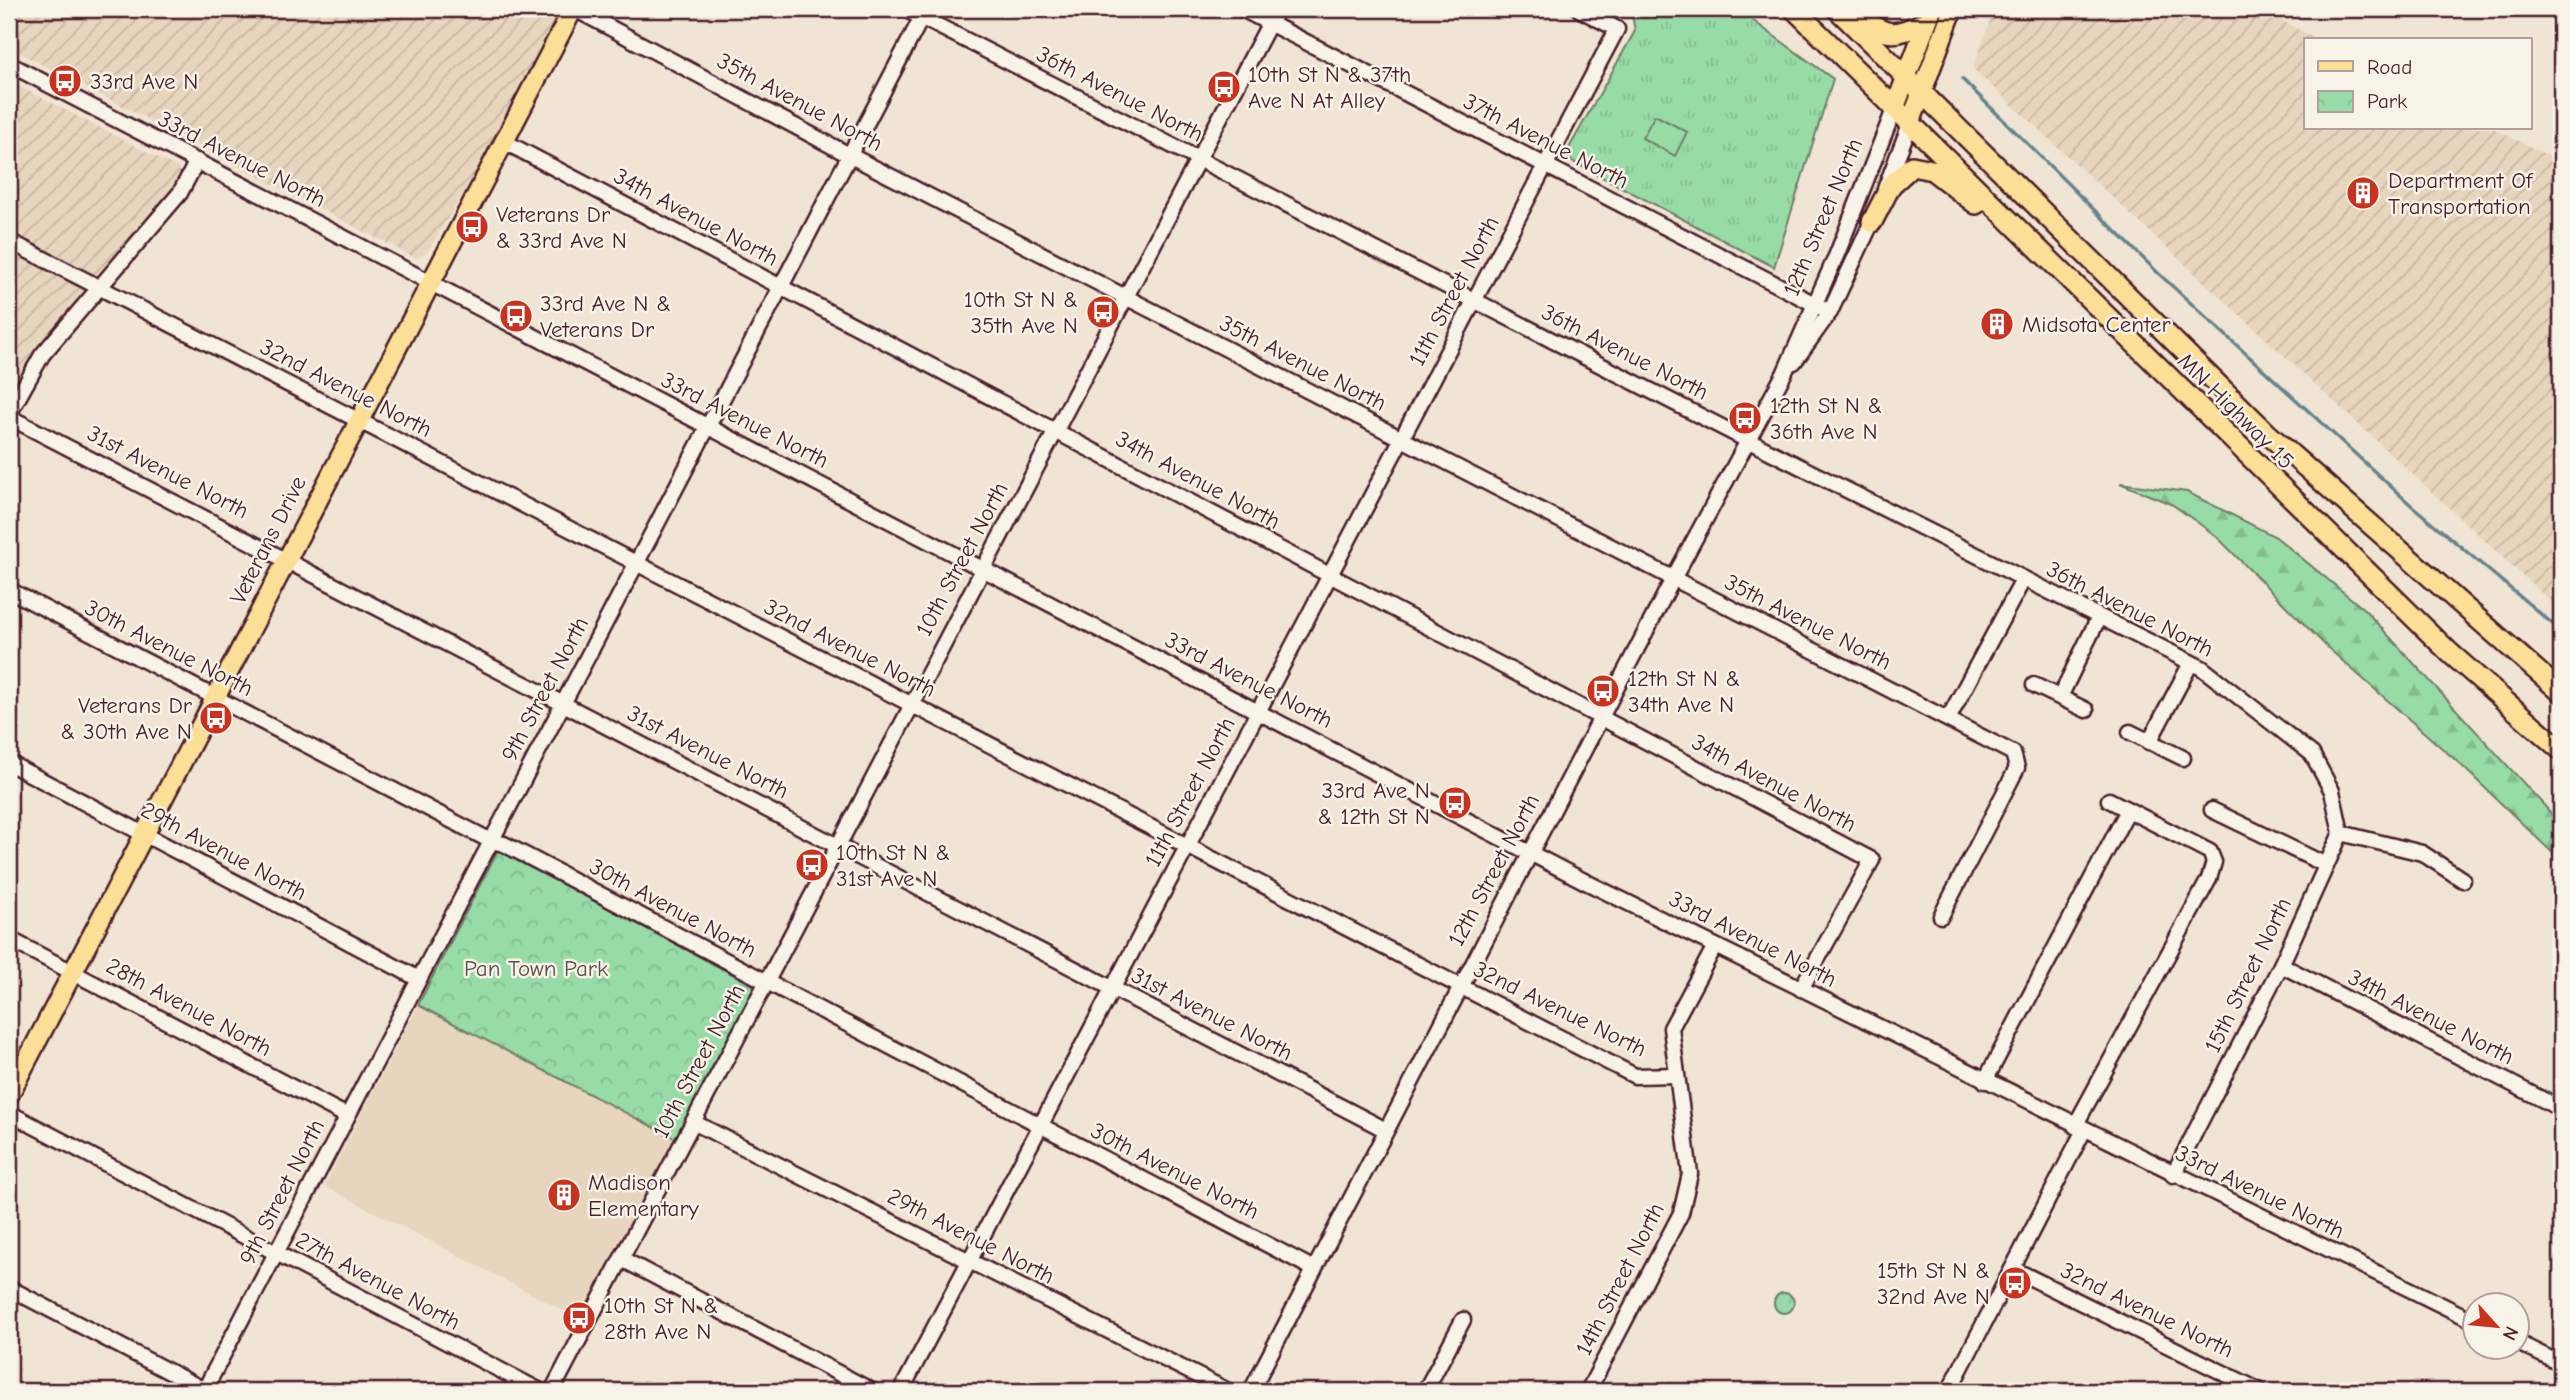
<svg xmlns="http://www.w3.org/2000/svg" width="2570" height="1400" font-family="'Comic Neue',sans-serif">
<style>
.built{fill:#e8d5bd}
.industrial{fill:url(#industrial-furrows)}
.grass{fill:url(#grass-tufts);stroke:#707d68;stroke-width:2}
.forest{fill:url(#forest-firs);stroke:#707d68;stroke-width:2}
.park{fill:url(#park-crowns);stroke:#707d68;stroke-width:2}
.garden{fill:#97dba6;stroke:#707d68;stroke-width:2}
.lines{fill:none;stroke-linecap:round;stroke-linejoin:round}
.stream{stroke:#65848c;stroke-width:3.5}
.minor-casing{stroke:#4a1f2b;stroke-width:19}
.major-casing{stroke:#4a1f2b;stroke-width:23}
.highway-casing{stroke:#4a1f2b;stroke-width:24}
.minor{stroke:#f7f3e8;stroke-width:14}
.major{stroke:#fbdf96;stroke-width:18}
.highway{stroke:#fbdf96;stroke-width:19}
.labels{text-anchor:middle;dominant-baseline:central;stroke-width:5;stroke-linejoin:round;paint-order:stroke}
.poi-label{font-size:23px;fill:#4a1f2b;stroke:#f7f3e8;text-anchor:start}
.street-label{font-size:23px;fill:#4a1f2b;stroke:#f7f3e8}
.park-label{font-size:23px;fill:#5d4e4a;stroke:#f7f3e8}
</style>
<defs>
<pattern id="industrial-furrows" width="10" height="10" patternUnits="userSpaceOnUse" patternTransform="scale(1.75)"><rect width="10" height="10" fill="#e8d5bd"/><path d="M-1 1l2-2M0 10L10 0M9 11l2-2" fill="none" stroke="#c8b6a3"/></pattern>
<pattern id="grass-tufts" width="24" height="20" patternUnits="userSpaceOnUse" patternTransform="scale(1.75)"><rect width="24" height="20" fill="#97dba6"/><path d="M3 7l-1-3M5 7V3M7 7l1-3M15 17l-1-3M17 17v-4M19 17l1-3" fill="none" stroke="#84bc8f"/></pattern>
<pattern id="forest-firs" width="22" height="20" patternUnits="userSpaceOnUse" patternTransform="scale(1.75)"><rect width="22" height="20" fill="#97dba6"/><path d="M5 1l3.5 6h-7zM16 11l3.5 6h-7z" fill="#84bc8f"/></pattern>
<pattern id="park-crowns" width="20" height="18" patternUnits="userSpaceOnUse" patternTransform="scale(1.75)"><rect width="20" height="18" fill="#97dba6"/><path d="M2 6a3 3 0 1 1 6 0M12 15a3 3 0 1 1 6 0" fill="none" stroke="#84bc8f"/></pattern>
</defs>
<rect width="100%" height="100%" fill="#f0e5d4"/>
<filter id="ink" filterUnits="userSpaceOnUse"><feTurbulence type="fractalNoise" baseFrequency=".0143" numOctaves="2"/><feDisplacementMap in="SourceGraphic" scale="14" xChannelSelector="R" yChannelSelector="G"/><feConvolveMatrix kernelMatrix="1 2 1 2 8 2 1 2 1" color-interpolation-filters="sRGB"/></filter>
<g filter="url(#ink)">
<polygon class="built" points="418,1005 676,1139 582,1320 324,1186"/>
<g class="industrial">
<polygon points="9,9 561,9 476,172 428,251 417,259 9,47"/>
<polygon points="1994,9 2258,9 2320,40 2306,40 2306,128 2493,128 2561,162 2561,611 1973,69"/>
<polygon points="9,81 178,168 180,173 179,180 162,203 29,363 9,401"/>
</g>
<polygon class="grass" points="1631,9 1737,9 1833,79 1774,267 1564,157 1635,31"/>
<polygon class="forest" points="2120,483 2187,492 2276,537 2365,610 2561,824 2561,861 2460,764 2328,648 2215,535 2173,505"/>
<g class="park">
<polygon points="498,850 755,986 676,1139 418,1005"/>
<circle cx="1784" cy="1303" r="10"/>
</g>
<polygon class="garden" points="1655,115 1687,132 1675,156 1642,138"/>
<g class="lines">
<polyline class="stream" points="1962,79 2158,273 2411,505 2561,631"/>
<defs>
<g id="minor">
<polyline points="575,9 849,155 2013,753 2017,768 1941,916"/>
<polyline points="905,9 1749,441 2202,668 2312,754 2332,791 2341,833 2281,965 2173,1175"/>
<polyline points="1242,9 1830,312"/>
<polyline points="9,64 1586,882 2476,1322"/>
<polyline points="503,141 1872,860 1801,989"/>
<polyline points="1885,189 1910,124"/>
<polyline points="9,241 1635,1076 1676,1075"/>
<polyline points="1794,362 1830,312 1875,215"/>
<polyline points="9,414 42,355 180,193 197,161"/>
<polyline points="9,417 1386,1130"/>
<polyline points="9,590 491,841 504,844 1314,1269"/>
<polyline points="2034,685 2086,710"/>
<polyline points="2060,697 2099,617"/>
<polyline points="1948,719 2023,580"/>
<polyline points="2130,732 2183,758"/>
<polyline points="2149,742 2191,663"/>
<polyline points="9,763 419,979"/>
<polyline points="2212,810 2326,865"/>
<polyline points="2341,833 2422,853 2463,880"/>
<polyline points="9,939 347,1116"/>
<polyline points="2281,965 2561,1109"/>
<polyline points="1985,1081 2128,810"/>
<polyline points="9,1113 540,1391"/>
<polyline points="693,1122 1228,1391"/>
<polyline points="2075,1126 2209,879 2214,862 2210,852 2109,800"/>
<polyline points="622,1259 872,1391"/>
<polyline points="2013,1269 2260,1391"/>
<polyline points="9,1288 206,1391"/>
<polyline points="2518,1343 2561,1364"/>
<polyline points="204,1391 926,9"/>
<polyline points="552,1391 1277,9"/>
<polyline points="901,1391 1617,29 1579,9"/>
<polyline points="1251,1391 1673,579 1784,374 1837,254 1895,107"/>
<polyline points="1425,1391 1463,1320"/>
<polyline points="1588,1391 1681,1213 1690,1174 1671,1028 1715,946"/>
<polyline points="1949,1391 2084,1130"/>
</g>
<g id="major">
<polyline points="1895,107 1932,9"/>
<polyline points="1910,124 1953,9"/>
<polyline points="9,1095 573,9"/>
</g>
<g id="highway">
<polyline points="1794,9 2450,653 2561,750"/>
<polyline points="1837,9 2268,434 2561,692"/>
<path d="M1850,9C1885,33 1886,42 1927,21"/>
<polyline points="1872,222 1891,185 1912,166 1932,170 1976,204"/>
</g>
</defs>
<use href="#minor" class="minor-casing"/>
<use href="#major" class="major-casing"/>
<use href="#highway" class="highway-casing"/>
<use href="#minor" class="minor"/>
<use href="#major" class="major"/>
<use href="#highway" class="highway"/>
</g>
</g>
<defs>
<symbol id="bus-disc" viewBox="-11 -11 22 22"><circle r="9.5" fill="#c8321e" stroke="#f7f3e8"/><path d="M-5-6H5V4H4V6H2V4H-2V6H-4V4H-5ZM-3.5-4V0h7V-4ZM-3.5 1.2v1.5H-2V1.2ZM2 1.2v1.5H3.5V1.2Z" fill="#fff"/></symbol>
<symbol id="building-disc" viewBox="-11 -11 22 22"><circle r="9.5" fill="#c8321e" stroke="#f7f3e8"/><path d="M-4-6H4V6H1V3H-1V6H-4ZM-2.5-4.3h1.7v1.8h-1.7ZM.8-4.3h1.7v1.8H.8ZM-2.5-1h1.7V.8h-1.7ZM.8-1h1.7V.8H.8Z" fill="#fff"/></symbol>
</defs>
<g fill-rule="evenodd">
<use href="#bus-disc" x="46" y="62" width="38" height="38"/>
<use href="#bus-disc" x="1205" y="68" width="38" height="38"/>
<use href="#building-disc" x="2344" y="174" width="38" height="38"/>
<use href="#bus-disc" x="453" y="208" width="38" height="38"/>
<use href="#bus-disc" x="1084" y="293" width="38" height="38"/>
<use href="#bus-disc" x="497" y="297" width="38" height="38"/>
<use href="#building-disc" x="1978" y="305" width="38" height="38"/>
<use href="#bus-disc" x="1726" y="399" width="38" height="38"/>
<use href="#bus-disc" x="1584" y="672" width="38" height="38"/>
<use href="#bus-disc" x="197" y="699" width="38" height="38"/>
<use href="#bus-disc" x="1436" y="784" width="38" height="38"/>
<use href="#bus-disc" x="793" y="846" width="38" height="38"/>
<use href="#building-disc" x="545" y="1176" width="38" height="38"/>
<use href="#bus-disc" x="1996" y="1264" width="38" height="38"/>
<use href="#bus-disc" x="560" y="1299" width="38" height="38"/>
</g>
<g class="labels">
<g class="poi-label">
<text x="1248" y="74">10th St N &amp; 37th<tspan x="1248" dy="26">Ave N At Alley</tspan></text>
<text x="90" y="81">33rd Ave N</text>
<text x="2388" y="180">Department Of<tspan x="2388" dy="26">Transportation</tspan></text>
<text x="496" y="214">Veterans Dr<tspan x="496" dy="26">&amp; 33rd Ave N</tspan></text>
<text x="1078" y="299" text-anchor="end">10th St N &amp;<tspan x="1078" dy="26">35th Ave N</tspan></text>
<text x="540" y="303">33rd Ave N &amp;<tspan x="540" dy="26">Veterans Dr</tspan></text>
<text x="2022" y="324">Midsota Center</text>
<text x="1770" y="405">12th St N &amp;<tspan x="1770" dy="26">36th Ave N</tspan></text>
<text x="1628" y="678">12th St N &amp;<tspan x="1628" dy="26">34th Ave N</tspan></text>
<text x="192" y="705" text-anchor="end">Veterans Dr<tspan x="192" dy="26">&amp; 30th Ave N</tspan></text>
<text x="1430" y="790" text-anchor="end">33rd Ave N<tspan x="1430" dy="26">&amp; 12th St N</tspan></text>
<text x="836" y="852">10th St N &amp;<tspan x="836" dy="26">31st Ave N</tspan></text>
<text x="588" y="1182">Madison<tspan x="588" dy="26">Elementary</tspan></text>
<text x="1990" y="1270" text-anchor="end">15th St N &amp;<tspan x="1990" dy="26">32nd Ave N</tspan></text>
<text x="604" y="1305">10th St N &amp;<tspan x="604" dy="26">28th Ave N</tspan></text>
</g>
<g class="street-label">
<text transform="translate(1120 94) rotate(27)">36th Avenue North</text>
<text transform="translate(800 102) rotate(28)">35th Avenue North</text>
<text transform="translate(1546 141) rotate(27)">37th Avenue North</text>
<text transform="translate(242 159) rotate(27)">33rd Avenue North</text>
<text transform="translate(696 217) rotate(28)">34th Avenue North</text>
<text transform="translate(1823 217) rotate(-67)">12th Street North</text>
<text transform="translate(1454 291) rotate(-62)">11th Street North</text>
<text transform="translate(1625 352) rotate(27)">36th Avenue North</text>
<text transform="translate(1303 363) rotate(27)">35th Avenue North</text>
<text transform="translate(346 388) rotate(27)">32nd Avenue North</text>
<text transform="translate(2236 411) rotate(45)">MN Highway 15</text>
<text transform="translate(745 420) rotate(27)">33rd Avenue North</text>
<text transform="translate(168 472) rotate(27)">31st Avenue North</text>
<text transform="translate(1198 480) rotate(28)">34th Avenue North</text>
<text transform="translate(268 540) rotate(-63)">Veterans Drive</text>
<text transform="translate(962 559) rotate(-62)">10th Street North</text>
<text transform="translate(2130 609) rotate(27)">36th Avenue North</text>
<text transform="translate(1808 622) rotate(27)">35th Avenue North</text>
<text transform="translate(169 648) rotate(27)">30th Avenue North</text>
<text transform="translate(850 648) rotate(27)">32nd Avenue North</text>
<text transform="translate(1249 680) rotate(27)">33rd Avenue North</text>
<text transform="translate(545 689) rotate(-62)">9th Street North</text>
<text transform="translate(708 752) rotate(27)">31st Avenue North</text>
<text transform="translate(1774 783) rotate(28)">34th Avenue North</text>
<text transform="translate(1190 792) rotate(-62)">11th Street North</text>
<text transform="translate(224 851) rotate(28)">29th Avenue North</text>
<text transform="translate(1494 870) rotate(-62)">12th Street North</text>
<text transform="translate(673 908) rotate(28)">30th Avenue North</text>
<text transform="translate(1753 939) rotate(27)">33rd Avenue North</text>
<text transform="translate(2248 975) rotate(-64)">15th Street North</text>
<text transform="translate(189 1007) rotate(28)">28th Avenue North</text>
<text transform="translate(1560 1009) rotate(26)">32nd Avenue North</text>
<text transform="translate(1212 1014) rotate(27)">31st Avenue North</text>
<text transform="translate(2431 1017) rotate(27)">34th Avenue North</text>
<text transform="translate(699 1061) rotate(-62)">10th Street North</text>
<text transform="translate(1175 1171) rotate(27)">30th Avenue North</text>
<text transform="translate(282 1192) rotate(-63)">9th Street North</text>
<text transform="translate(2260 1192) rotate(26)">33rd Avenue North</text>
<text transform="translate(971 1236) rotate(27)">29th Avenue North</text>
<text transform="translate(1620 1279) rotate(-63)">14th Street North</text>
<text transform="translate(378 1281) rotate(28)">27th Avenue North</text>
<text transform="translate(2147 1310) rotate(26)">32nd Avenue North</text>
</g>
<g class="park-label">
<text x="536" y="968">Pan Town Park</text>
</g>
</g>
<rect width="2570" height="1400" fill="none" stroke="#f7f3e8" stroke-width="35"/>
<rect x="18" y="18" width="2535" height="1365" fill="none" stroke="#4a1f2b" stroke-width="2.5" filter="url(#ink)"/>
<rect x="2304" y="38" width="228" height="91" fill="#f7f3e8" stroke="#b29e9c" stroke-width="2"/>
<rect x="2318" y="61" width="35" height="10" fill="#fbdf96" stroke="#b29e9c" stroke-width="2"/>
<text x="2367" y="74" font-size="21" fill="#4a1f2b">Road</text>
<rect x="2318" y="91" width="35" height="21" fill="url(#park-crowns)" stroke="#b29e9c" stroke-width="2"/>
<text x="2367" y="108" font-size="21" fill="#4a1f2b">Park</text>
<g transform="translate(2496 1326) rotate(117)"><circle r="33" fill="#f7f3e8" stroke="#b29e9c" stroke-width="2"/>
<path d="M0-5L12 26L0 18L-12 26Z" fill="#c8321e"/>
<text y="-10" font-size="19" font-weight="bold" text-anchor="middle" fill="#4a1f2b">N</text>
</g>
</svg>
